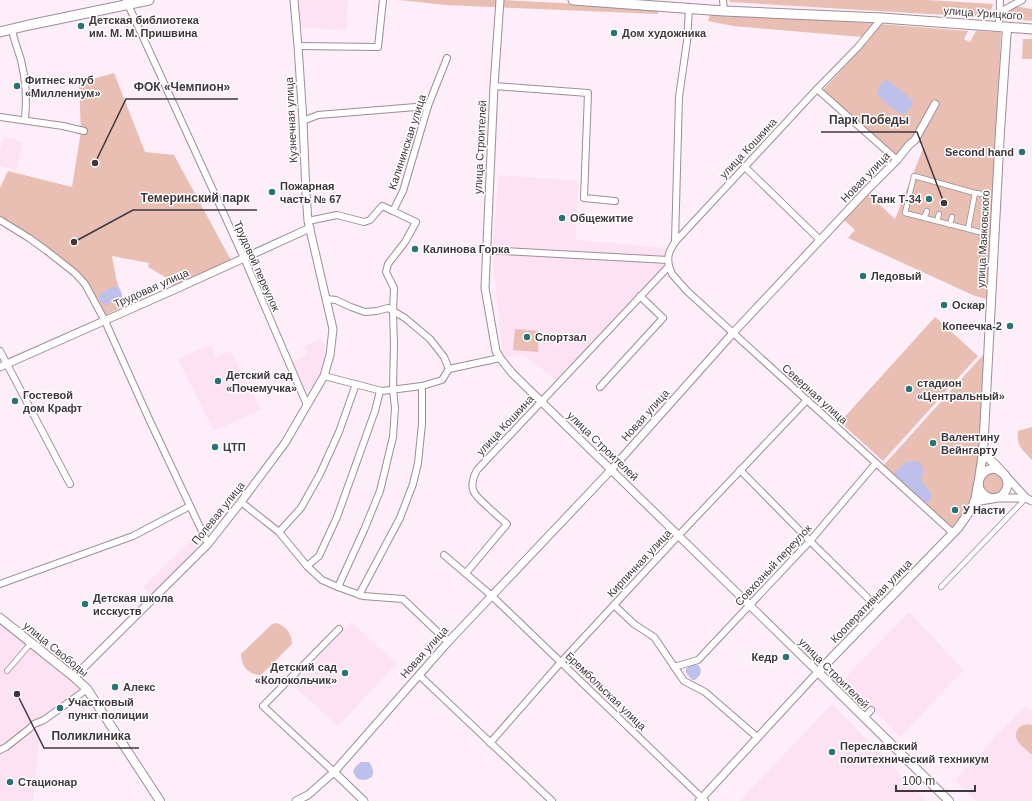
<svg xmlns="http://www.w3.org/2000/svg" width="1032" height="801" font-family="Arial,sans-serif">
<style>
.built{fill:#fde2f4}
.green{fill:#e9beb3}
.water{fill:#bdc0eb}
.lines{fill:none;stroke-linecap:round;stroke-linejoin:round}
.pedestrian-casing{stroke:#9f8c99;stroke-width:6}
.minor-casing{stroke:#9f8c99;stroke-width:8}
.tertiary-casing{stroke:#9f8c99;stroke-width:9}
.secondary-casing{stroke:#9f8c99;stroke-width:10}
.primary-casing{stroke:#9f8c99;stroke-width:11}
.pedestrian{stroke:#fff;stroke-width:4.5}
.minor{stroke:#fff;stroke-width:6}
.tertiary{stroke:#fff;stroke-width:7}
.secondary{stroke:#fff;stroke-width:8}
.primary{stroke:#fff;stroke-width:9}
.poi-dot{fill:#297374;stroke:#fff;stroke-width:1.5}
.labels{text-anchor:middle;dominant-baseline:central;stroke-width:3;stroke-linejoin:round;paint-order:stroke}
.street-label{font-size:11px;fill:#3f373d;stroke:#fff}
.poi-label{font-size:11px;font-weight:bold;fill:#3f373d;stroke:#fff;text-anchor:start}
.leader{fill:none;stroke:#3f373d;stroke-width:1.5}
.callout-dot{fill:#3f373d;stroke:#fff;stroke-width:1.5}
.callout-label{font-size:12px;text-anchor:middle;font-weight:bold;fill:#3f373d;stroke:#fff;stroke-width:3;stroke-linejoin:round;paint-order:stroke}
</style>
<rect width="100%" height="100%" fill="#feeef9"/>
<g class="built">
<polygon points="296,0 348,0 346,30 298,27"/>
<polygon points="4,137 23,142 16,170 0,166 0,151"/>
<polygon points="499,175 578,181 576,240 666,248 665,267 556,380 523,354 503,358 492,250"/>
<polygon points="321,339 327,355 321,375 311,389 306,391 293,362 308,355 304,346"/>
<polygon points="211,345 216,357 230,351 261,409 214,431 178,359"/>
<polygon points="190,541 201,551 154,598 143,587"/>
<polygon points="909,612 963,670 900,737 844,679"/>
<polygon points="0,619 86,689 41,723 33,801 0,801"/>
<polygon points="351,622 396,664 338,726 293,685"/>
<polygon points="832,704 925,800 924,801 740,801"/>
<polygon points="1025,706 1032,712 1032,801 976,801 955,780"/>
</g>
<g class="green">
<polygon points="399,0 503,0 653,8 658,11 658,14 446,5"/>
<polygon points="729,0 927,0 993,4 991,11 979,17 730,2"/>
<polygon points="1015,6 1032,9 1032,21 1004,19 1007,11"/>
<polygon points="710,14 873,23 862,37 733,26 708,21"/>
<polygon points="880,24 968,31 964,39 970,42 976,31 1001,32 992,230 988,297 987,299 975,296 848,238 855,230 842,218 866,192 895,219 924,146 915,140 897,158 823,90 870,39"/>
<polygon points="1023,39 1032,39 1032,59 1022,59"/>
<polygon points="114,73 145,152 174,155 232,262 175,288 165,277 148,267 149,263 112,256 116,278 125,306 105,315 91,287 84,278 49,249 0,216 0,188 8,171 72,187 81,131 79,83"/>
<polygon points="935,317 978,356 883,461 840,422"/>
<polygon points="515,329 539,331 538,352 513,350"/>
<polygon points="983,355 986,359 981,453 972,501 953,530 883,466"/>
<path d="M1032,427V460C1023,450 1016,446 1018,431Z"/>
<polygon points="1000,472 1006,487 997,496 985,495 980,478 984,473"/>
<path d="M276,623C286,626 292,634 292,644L261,675C249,675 241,667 241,654L272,624Z"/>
<path d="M1027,724L1032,725V755C1026,749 1012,741 1017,731C1019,726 1023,725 1027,724Z"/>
</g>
<g class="water">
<path d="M887,80L913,100L911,107L905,114C894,113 885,101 877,94V92L882,82Z"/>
<polygon points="113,287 118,287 121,291 122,296 118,299 106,305 102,303 100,299 100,294 104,291"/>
<path d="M912,461C924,460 925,471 921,480L932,494L931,498L928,502H925L922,499L894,474L895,472L906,462Z"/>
<polygon points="697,664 699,666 701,670 700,675 695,680 692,680 686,673 686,669 689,666"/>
<path d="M361,762H369C373,768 374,771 372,777C363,782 356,781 353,771L356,766Z"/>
</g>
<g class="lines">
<defs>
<g id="pedestrian">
<polygon points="914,176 975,193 968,229 905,213"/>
<polyline points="975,193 983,194"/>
<polyline points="924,218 927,211"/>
<polyline points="937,221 939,214"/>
<polyline points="950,225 952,217"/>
<polyline points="968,229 979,232"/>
<polyline points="941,587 1026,498"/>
<polyline points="7,671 31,643"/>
</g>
<g id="minor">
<polyline points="126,0 244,258 307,405"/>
<polyline points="723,0 724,11"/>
<polyline points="1000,12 1022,0"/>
<polyline points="999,26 1000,0"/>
<path d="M12,30C14,40 18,50 21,60C26,80 27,100 25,120"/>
<polyline points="298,46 378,47 383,0"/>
<polyline points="494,86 588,93 584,198 615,201"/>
<polyline points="817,89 897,160"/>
<polyline points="0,117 63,126 84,131"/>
<polyline points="303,121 318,115 428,106"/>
<polyline points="745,167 820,240"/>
<polyline points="0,220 29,238 47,251 75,273 85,284 105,321 149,419 208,544"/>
<polyline points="308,221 337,215 364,222 370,220 382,206 393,211 403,191 428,106 447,58"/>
<polyline points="675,242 679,97 687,41 689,8"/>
<polyline points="487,250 668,260"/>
<polyline points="669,266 672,274 687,291 953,533"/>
<polyline points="327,299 336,300 351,307 365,312 377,311 388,308 405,318 430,339 444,357 449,369"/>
<polyline points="0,351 70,484"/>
<polyline points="324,376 382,391 422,386 442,380 449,369 500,358"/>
<polyline points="600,387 663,318 640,296"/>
<polyline points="740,470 810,541 879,609"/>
<polyline points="241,502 279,532 307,566 322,580 338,587 363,596 403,599 448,642"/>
<polyline points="279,532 301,508 320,474 339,432 356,384"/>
<polyline points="444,555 492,596 705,801"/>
<polyline points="307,566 319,556 337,517 375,411 380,391"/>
<path d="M466,573L507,524C501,519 494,513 488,507C474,495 467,489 477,470L669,266C667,255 669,252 675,242L817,89L858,47L882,18"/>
<polyline points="0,584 133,536 190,506"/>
<polyline points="338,587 364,530 380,491 393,437 395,408 393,390 394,344 393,311 394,288 386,272 388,264 405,242 416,222 393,211"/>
<polyline points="359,595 400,518 413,484 418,463 422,424 422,386"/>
<polyline points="614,605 634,624 654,637 684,681 705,692 757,737"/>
<polyline points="674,667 698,660 810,541 876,463"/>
<polyline points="419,675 552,801"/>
<polyline points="864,718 871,710"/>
<polyline points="490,743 561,662 678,536 807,400"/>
<polyline points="0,750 6,747 29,729 34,724 44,720 87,689"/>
<polyline points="334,772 263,706 339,629"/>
</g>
<g id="tertiary">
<polyline points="500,0 494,86 485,288 496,351 500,358 512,373 818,672 699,801"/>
<polyline points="0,367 176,289 310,228"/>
<polyline points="1005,475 1026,498 1032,501"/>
<polyline points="996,498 1026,498"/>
<polyline points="74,677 208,544 241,502 285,443 324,376 330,355 333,329 308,221 306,193 303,121 298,46 294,0"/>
<polyline points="334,772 364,801"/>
<polyline points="296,801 308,795 334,772 448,642 611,470 733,333 866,191 897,160 909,145 915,140 935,104"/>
</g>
<g id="secondary">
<path d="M991,498C977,494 978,485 980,472C981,466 982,460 983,453L1000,131L1007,27"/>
<path d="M974,502C981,500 993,499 999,497C1007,493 1010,483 1005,476C1000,468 990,460 983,453"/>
<polyline points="0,618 74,677 87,689 160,801"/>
<path d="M949,801L818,672L958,528C963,521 972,509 975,501C978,490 976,472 991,469C997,468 1000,471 1005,475"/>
</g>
<g id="primary">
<polyline points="573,0 724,11 882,18 1032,29"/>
<polyline points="0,32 29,25 149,0"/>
</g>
</defs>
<use href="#pedestrian" class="pedestrian-casing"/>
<use href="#minor" class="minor-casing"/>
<use href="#tertiary" class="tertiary-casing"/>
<use href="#secondary" class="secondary-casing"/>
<use href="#primary" class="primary-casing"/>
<use href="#pedestrian" class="pedestrian"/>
<use href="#minor" class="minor"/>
<use href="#tertiary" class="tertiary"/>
<use href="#secondary" class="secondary"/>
<use href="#primary" class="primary"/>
</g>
<g class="poi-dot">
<circle cx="81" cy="26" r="4"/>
<circle cx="614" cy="33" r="4"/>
<circle cx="17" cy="86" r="4"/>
<circle cx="1022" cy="152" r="4"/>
<circle cx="272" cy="192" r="4"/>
<circle cx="929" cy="199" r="4"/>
<circle cx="562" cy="218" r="4"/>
<circle cx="415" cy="249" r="4"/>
<circle cx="863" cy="276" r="4"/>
<circle cx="944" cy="305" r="4"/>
<circle cx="1010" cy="326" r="4"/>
<circle cx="527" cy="337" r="4"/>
<circle cx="218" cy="381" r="4"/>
<circle cx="909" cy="389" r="4"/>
<circle cx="15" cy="401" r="4"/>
<circle cx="933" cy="443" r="4"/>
<circle cx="215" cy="447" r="4"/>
<circle cx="955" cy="510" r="4"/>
<circle cx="85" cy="604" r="4"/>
<circle cx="786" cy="657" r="4"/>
<circle cx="345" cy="673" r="4"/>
<circle cx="115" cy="687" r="4"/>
<circle cx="60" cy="708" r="4"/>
<circle cx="832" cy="752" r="4"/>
<circle cx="10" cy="782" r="4"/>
</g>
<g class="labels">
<g class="street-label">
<text transform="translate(983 13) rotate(4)">улица Урицкого</text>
<text transform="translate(291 120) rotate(-93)">Кузнечная улица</text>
<text transform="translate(407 142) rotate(-72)">Калининская улица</text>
<text transform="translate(480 147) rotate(-87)">улица Строителей</text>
<text transform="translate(748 148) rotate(-47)">улица Кошкина</text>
<text transform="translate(865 177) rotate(-46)">Новая улица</text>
<text transform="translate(983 239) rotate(-87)">улица Маяковского</text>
<text transform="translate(257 266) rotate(66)">Трудовой переулок</text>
<text transform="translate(151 288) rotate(-24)">Трудовая улица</text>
<text transform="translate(815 394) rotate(42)">Северная улица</text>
<text transform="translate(645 415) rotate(-48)">Новая улица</text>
<text transform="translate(505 425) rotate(-47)">улица Кошкина</text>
<text transform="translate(603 446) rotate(44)">улица Строителей</text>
<text transform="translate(218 513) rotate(-51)">Полевая улица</text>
<text transform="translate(639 563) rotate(-47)">Кирпичная улица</text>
<text transform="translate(773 565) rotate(-47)">Совхозный переулок</text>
<text transform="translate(871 601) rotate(-46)">Кооперативная улица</text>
<text transform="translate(56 649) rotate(39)">улица Свободы</text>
<text transform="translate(424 652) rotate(-48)">Новая улица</text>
<text transform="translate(834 673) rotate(45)">улица Строителей</text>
<text transform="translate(606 691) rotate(44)">Брембольская улица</text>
</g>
<g class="poi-label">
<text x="89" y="20">Детская библиотека<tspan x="89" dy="13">им. М. М. Пришвина</tspan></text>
<text x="622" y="33">Дом художника</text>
<text x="25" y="80">Фитнес клуб<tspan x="25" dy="13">«Миллениум»</tspan></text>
<text x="1014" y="152" text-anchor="end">Second hand</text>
<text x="280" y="186">Пожарная<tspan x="280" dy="13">часть № 67</tspan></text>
<text x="921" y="199" text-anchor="end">Танк Т-34</text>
<text x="570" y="218">Общежитие</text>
<text x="423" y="249">Калинова Горка</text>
<text x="871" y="276">Ледовый</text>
<text x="952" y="305">Оскар</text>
<text x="1002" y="326" text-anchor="end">Копеечка-2</text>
<text x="535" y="337">Спортзал</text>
<text x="226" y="375">Детский сад<tspan x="226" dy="13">«Почемучка»</tspan></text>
<text x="917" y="383">стадион<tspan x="917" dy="13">«Центральный»</tspan></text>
<text x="23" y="395">Гостевой<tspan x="23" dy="13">дом Крафт</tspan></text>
<text x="941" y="437">Валентину<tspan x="941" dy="13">Вейнгарту</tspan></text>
<text x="223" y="447">ЦТП</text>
<text x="963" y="510">У Насти</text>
<text x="93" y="598">Детская школа<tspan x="93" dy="13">исскуств</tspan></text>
<text x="778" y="657" text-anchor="end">Кедр</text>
<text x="337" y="667" text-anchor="end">Детский сад<tspan x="337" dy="13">«Колокольчик»</tspan></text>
<text x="123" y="687">Алекс</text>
<text x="68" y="702">Участковый<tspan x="68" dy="13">пункт полиции</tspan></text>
<text x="840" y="746">Переславский<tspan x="840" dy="13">политехнический техникум</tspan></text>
<text x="18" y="782">Стационар</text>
</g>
</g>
<path class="leader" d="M95 163L126 99H238M944 203L917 132H821M74 242L133 210H257M17 694L44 748H139"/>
<g class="callout-dot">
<circle cx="95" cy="163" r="4"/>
<circle cx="944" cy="203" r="4"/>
<circle cx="74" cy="242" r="4"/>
<circle cx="17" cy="694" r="4"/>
</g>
<g class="callout-label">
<text x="182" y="91">ФОК «Чемпион»</text>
<text x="869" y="124">Парк Победы</text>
<text x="195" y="202">Темеринский парк</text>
<text x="91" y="740">Поликлиника</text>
</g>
<path d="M896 785v6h79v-6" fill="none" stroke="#3f373d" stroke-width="2"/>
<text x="902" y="785" font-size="12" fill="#3f373d" stroke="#ffffff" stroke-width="3" paint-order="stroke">100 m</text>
</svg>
